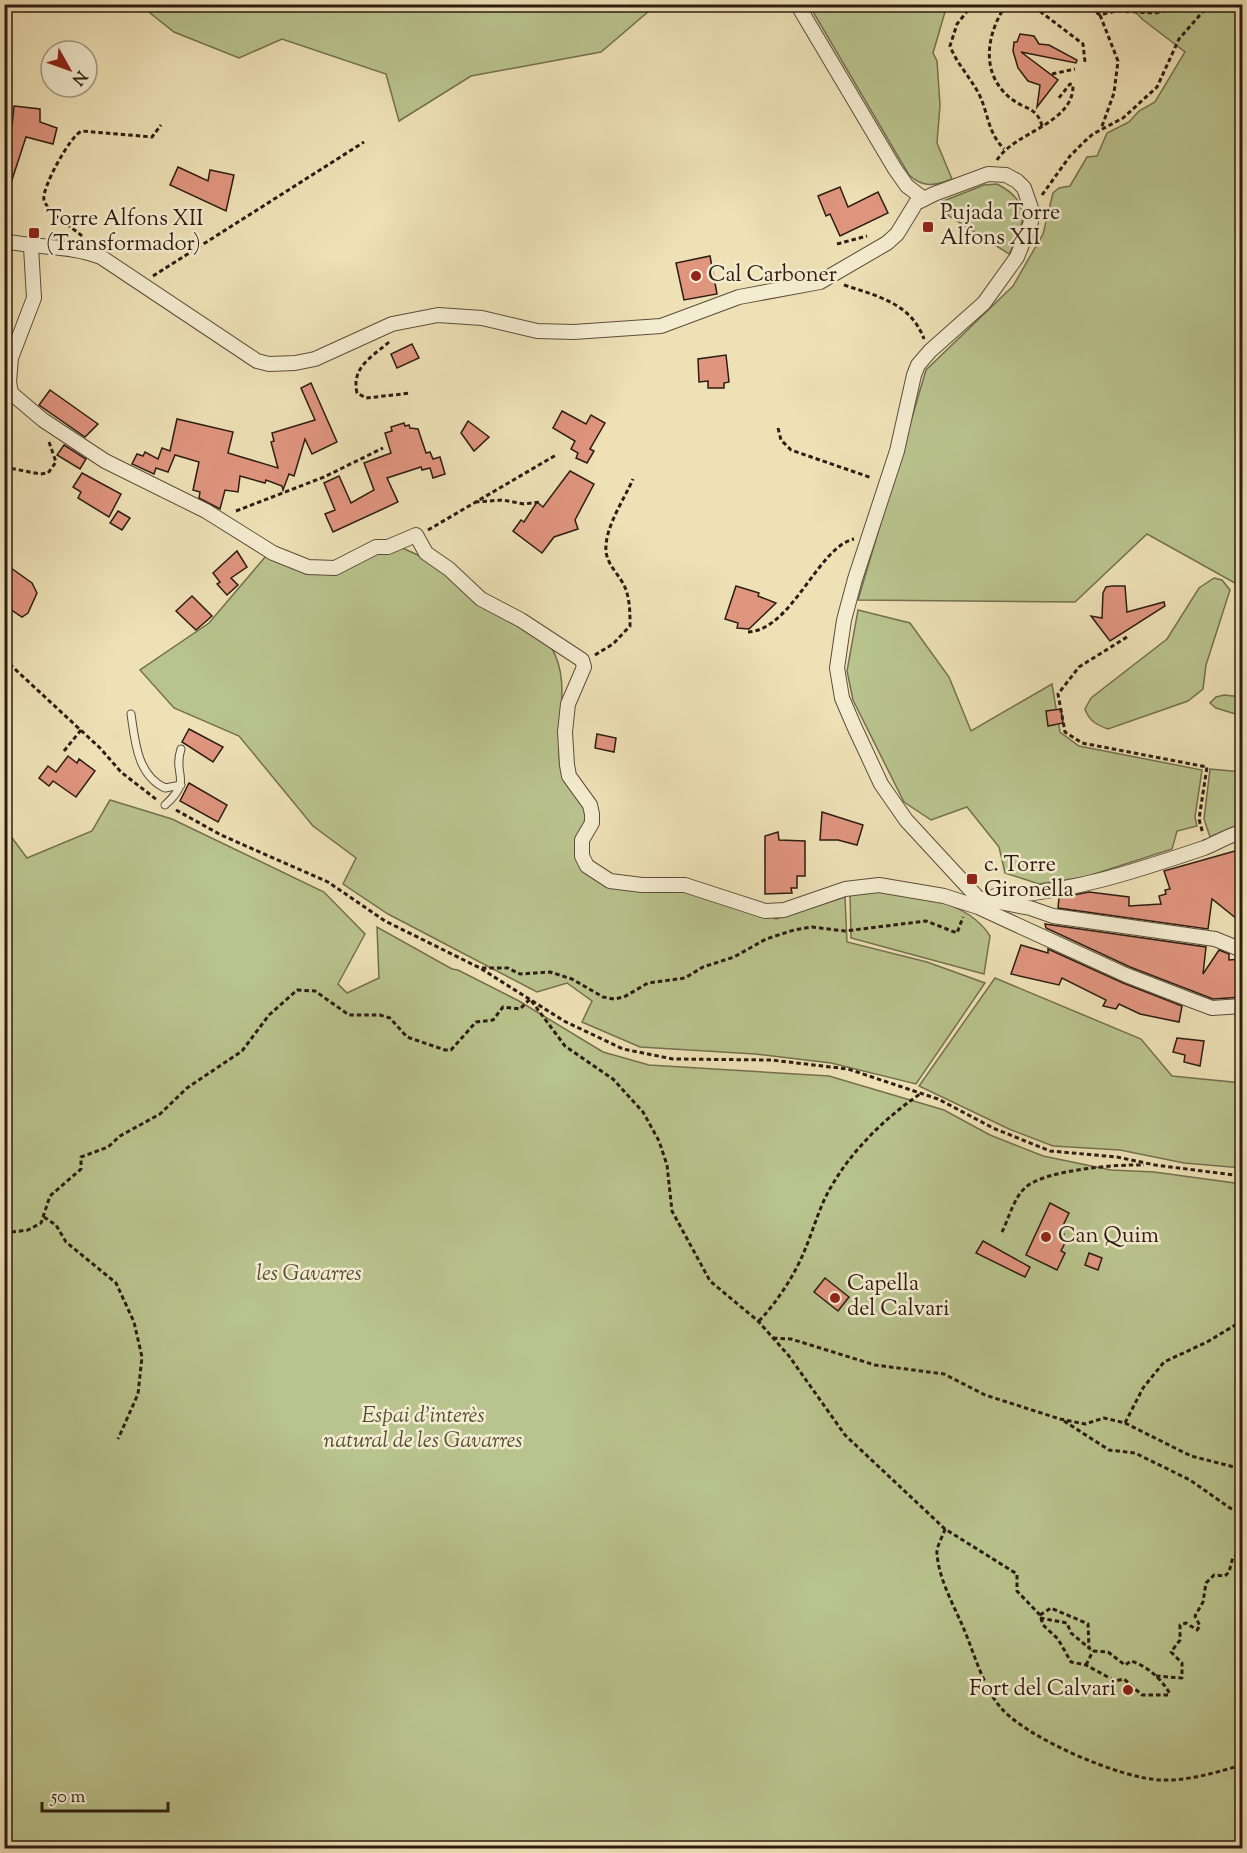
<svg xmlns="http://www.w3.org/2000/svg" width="1247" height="1853" font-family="'Sorts Mill Goudy',serif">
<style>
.green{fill:#b9c38d;stroke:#73704f;stroke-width:1.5}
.building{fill:#e0957f;stroke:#2d1c11;stroke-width:1.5}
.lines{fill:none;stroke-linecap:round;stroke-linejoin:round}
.service-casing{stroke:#5d4d3a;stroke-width:9}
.minor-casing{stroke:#5d4d3a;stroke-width:16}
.path{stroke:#2d1c11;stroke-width:3;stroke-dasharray:4.5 3;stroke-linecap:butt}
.service{stroke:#f4ecd0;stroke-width:7}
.minor{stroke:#f4ecd0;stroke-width:14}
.poi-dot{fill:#8f2418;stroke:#f4ecd0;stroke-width:2}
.labels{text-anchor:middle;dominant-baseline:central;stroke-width:5;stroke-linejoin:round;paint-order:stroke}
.poi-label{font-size:22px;fill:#2d1c11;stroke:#f4ecd0;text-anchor:start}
.park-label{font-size:22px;font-style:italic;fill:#574e36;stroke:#f4ecd0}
</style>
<rect width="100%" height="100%" fill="#eee1b6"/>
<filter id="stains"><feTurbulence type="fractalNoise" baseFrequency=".00333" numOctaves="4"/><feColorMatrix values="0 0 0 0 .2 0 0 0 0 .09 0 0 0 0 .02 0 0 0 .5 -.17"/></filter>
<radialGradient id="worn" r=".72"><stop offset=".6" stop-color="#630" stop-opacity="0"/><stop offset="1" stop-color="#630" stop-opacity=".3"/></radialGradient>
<g class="green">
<polygon points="140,5 656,5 601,52 471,76 399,121 386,74 282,39 239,58 174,32"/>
<path d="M809,5H947L933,53L937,61L940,105L937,143L952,179C935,186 923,188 909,175Z"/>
<polygon points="1129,5 1242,5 1242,587 1147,534 1075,602 858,600 926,370 1013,286 1043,234 1053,193 1059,188 1070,186 1087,157 1097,156 1107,133 1129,122 1139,111 1155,102 1185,52 1142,19"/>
<path d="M997,184C1033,202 1025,225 1009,254L949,216L941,202L984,185Z"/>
<path d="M398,546L420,556L551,647C573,683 554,726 560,765C565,794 597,800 580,835L600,882L684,888L743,904L776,919L845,897L847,942L927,962L985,983L916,1084L831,1063L755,1054L640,1047L582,1022L592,1001L567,983L537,992L388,914L343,884L356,858L313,826L239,736L174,708L140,670L209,623L266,556L298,569Z"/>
<path d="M1214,578L1222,580L1230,590L1206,665L1203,689L1188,701L1108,729C1097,725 1089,721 1085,709L1091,698L1167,639L1199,588Z"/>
<polygon points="858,610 910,623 949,677 971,731 1052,684 1060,732 1079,746 1202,770 1195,817 1197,826 1177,831 1172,849 1085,877 1039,884 1005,873 999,847 967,807 931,820 904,802 853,700 847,671"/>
<polygon points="1224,695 1242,697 1242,716 1216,708 1210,703 1216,697"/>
<polygon points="1210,769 1242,772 1242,823 1210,837 1204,819"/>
<polygon points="110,800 172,819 324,892 365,934 338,984 347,993 379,978 377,927 452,969 458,970 519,1001 603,1052 649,1065 829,1076 944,1110 990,1135 1043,1156 1111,1170 1154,1172 1242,1184 1242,1848 5,1848 4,827 27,858 92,831"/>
<path d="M870,891C909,892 968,900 990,936L984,974L851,938L850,894Z"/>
<polygon points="995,978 1141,1039 1172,1076 1242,1083 1242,1168 1184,1163 1120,1150 1053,1146 1009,1129 919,1086"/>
</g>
<g class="building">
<polygon points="1020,34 1034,36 1039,44 1049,45 1077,60 1076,63 1021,52 1058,80 1037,107 1040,85 1028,81 1018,68 1013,51 1014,42 1017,42"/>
<polygon points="14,106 40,109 40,122 57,128 53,144 26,137 7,195 4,194 4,123 12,126"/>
<polygon points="178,167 208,181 210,170 234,175 226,211 170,185"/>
<polygon points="840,187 848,207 878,192 888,213 840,236 830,214 826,216 818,196"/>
<polygon points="710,256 717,294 684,300 676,263"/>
<polygon points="412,344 419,358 397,368 391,354"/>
<polygon points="726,355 729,382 724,383 724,388 708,388 708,381 699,382 698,359"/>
<polygon points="311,383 337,442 312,454 305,439 294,476 289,474 283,490 282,486 266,480 265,483 240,476 238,492 225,490 220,509 199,498 200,492 193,490 199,462 175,455 168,472 156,468 154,474 132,464 137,454 143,456 145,452 158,459 162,448 170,451 177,419 233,432 228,453 278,468 271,442 274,441 272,433 315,420 301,388"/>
<polygon points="50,390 98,424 85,437 39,405"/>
<polygon points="562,411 586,424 591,415 605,423 590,449 594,451 587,463 576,458 578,453 571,449 575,441 553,428"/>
<polygon points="468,421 489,437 474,451 461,433"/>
<polygon points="404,423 405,426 409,425 410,428 418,429 426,453 430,452 433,459 440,457 445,474 433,478 430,468 422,470 421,467 387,478 398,502 333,532 325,514 335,510 324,483 339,476 351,503 374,490 364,463 391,453 385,433 392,431 391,427"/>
<polygon points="64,445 86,459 80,469 57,455"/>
<polygon points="570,471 594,484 575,520 578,529 554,537 542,553 513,531 521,520 524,522 537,502 543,507"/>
<polygon points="82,473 121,494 109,517 78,498 81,492 73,487"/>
<polygon points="118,511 130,518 122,530 110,523"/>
<polygon points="237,551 247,567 231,578 238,585 227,595 217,584 220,582 213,573"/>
<polygon points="4,563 32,583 37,593 28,613 22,617 4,605"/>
<polygon points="736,586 759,593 758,596 776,603 749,629 737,628 738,623 725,619"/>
<polygon points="1112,586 1125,586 1127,612 1164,602 1165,606 1110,641 1091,616 1102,618 1103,593 1106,587"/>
<polygon points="192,596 212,616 196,630 176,611"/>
<polygon points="1061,709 1063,723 1048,726 1046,711"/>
<polygon points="189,729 223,747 213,762 182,742"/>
<polygon points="597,734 616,738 614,752 595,748"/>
<polygon points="68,756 77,763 79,759 95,771 76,797 53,781 49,786 39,778 48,766 56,772"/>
<polygon points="189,783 227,805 218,822 180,801"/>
<polygon points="822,812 863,825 857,845 838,840 820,840"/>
<polygon points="778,832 779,840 805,841 805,876 797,876 797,888 791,888 792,893 765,894 765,836"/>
<polygon points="1242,849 1242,923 1212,899 1208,929 1058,908 1059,898 1089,892 1129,897 1129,906 1161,904 1159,896 1166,894 1165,890 1170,889 1164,871"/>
<polygon points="1045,924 1206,947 1203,974 1219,950 1229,954 1229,960 1242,959 1242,997 1213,999 1130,967 1046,928"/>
<polygon points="1021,945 1048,953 1048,949 1123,983 1182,1006 1179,1022 1140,1014 1119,1004 1116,1009 1103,1006 1106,1000 1062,978 1059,985 1011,974"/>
<polygon points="1177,1038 1204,1041 1200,1066 1184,1062 1185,1055 1173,1052"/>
<polygon points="1050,1203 1069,1213 1060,1232 1064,1234 1060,1241 1065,1243 1061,1251 1065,1253 1057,1270 1026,1255"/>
<polygon points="983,1241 1030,1267 1025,1277 976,1253"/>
<polygon points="1089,1253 1102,1258 1098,1270 1085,1265"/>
<polygon points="825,1278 849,1297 838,1311 814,1292"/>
</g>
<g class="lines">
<defs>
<g id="service">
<path d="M131,714C135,741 137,775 165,788L181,785"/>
<path d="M165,805C194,779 172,776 181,749"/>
</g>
<g id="minor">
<polyline points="797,4 895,169 907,186 924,199"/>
<path d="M4,241C37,248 70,245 101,257L257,361L269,364L295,363L315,359L392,324L438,315L482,318L537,331L574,332L661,326L739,297L820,282L887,243L897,234L916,203L934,194L988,174L1006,175L1017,181L1024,188L1031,208V222L1017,257L984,303L930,351L918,365L914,375L897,451L855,579L844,620L837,668L842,698L854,726L881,784L906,820L978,898L1030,908L1053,916L1215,939L1242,950"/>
<polyline points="31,247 34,298 11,358 9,382 11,393 43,420 105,461 206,511 273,553 308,567 335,568 376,547 388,547 416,535 426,553 449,569 481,599 521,620 582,660 584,667 568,704 565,732 567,765 569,776 590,805 592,814 592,823 582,840 582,856 587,866 610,881 642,885 685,885 765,911 784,910 845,889 879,885 944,896 978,907 1126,975 1188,999 1212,1008 1242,1006"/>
<path d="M995,896C1068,894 1136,871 1204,848C1217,843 1229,835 1242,832"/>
</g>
</defs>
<use href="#service" class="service-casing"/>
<use href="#minor" class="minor-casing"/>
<g class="path">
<path d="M973,4L957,24L950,46C957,64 970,77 979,94C989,115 987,131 1004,149"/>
<polyline points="1084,4 1100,15 1116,11 1155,13 1177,8 1204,8"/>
<polyline points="1100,15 1118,61 1114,93 1101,129"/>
<polyline points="1052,74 1075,69"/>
<path d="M1042,126C1037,107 1026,110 1013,100C981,77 985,38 1004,8L1037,9L1083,44L1085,62"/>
<path d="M997,160C1014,132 1074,124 1073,85L1070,84L1058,99"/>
<polyline points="1042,195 1070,156 1085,141 1093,134 1123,118 1157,87 1179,39 1206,8 1242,9"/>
<path d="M82,236C71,226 49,215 44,200C41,189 71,134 82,131L152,137L161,125"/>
<polyline points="837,244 867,236"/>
<polyline points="153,276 364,142"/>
<path d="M844,285C877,296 911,303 924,339"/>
<path d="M389,342C372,357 351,367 357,393L366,398L411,393"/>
<polyline points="778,428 781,440 791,450 872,478"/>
<polyline points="4,467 40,474 48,473 56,462 49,442"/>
<polyline points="475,502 503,500 524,504 540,502"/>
<polyline points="236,511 324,477 383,448"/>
<polyline points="428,530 556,455"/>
<path d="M748,632C792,630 818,547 854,539"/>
<polyline points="1127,637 1079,667 1058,694 1065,732 1082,743 1207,767 1199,819 1203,834"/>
<path d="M595,655L613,644L630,626C630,612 630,598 624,585C618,574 608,565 606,552C604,528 624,500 633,479"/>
<polyline points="4,659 100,748 121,772 157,800"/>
<polyline points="64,751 81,730"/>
<polyline points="176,810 221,835 328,882 385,921 480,968 564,1021 623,1049 673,1059 771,1060 848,1069 938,1099 993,1128 1050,1151 1117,1157 1155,1165 1242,1176"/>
<polyline points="482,968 508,968 520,974 550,972 572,979 603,997 614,999 624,997 648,983 685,978 703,967 734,957 766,939 794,930 812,927 845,931 926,921 957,933 963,917"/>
<polyline points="44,1217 56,1225 66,1242 116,1283 134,1322 142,1357 138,1394 118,1439"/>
<path d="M1002,1232C1009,1218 1014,1197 1026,1187C1045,1170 1118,1164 1144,1165"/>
<polyline points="4,1233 28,1230 41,1223 50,1196 81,1169 81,1157 108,1147 120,1136 160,1114 187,1088 242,1051 269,1015 297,990 315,991 349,1015 380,1015 390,1018 407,1037 445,1050 451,1050 476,1022 493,1020 503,1007 520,1009 530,999 565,1046 613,1079 643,1112 659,1141 667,1165 672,1211 710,1281 758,1321 789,1356 845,1435 945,1529 1017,1574 1017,1591 1040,1615 1043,1625 1058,1639 1071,1662 1086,1665 1115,1681 1124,1679 1142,1695 1171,1695"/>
<path d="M759,1321C778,1301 796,1273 806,1247C814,1228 820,1205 831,1187C852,1150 885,1118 920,1094"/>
<polyline points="773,1338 791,1339 875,1365 944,1374 985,1395 1060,1419 1085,1424 1104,1418 1125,1423 1143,1388 1164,1362 1207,1342 1242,1321"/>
<polyline points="1064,1421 1109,1450 1135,1453 1190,1480 1230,1508 1242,1513"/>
<polyline points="1125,1423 1191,1456 1242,1469"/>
<path d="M945,1529C943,1536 936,1547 937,1554C939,1579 953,1604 963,1627C974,1652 983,1688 1002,1709C1029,1739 1121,1779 1162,1780C1189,1781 1217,1772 1242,1765"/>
<polyline points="1040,1615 1051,1608 1088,1624 1089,1648 1093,1651"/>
<polyline points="1040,1618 1067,1623 1071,1633 1089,1648"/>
<path d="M1093,1651L1108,1652L1125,1665L1131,1661C1147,1666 1161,1678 1170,1694"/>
<polyline points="1086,1665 1093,1651"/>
<polyline points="1156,1676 1182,1678 1182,1663 1171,1652 1180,1640 1180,1625 1186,1623 1197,1630 1200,1626 1195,1616 1203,1602 1206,1583 1214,1575 1225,1576 1229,1572 1233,1557 1242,1552"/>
</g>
<use href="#service" class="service"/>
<use href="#minor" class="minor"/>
</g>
<g class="poi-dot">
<rect x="922" y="221" width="12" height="12" rx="3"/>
<rect x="28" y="227" width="12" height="12" rx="3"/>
<circle cx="696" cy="276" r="6"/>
<rect x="966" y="873" width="12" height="12" rx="3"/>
<circle cx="1046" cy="1237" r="6"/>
<circle cx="835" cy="1298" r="6"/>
<circle cx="1128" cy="1690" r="6"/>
</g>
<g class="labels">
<g class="poi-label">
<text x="940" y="214">Pujada Torre<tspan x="940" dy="25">Alfons XII</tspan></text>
<text x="46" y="220">Torre Alfons XII<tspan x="46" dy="25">(Transformador)</tspan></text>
<text x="708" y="276">Cal Carboner</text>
<text x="984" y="866">c. Torre<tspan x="984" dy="25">Gironella</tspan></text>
<text x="1058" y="1237">Can Quim</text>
<text x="847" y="1285">Capella<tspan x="847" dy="25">del Calvari</tspan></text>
<text x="1116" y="1690" text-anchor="end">Fort del Calvari</text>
</g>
<g class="park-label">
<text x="309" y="1275">les Gavarres</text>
<text x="423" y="1417">Espai d'interès<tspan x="423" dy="25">natural de les Gavarres</tspan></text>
</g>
</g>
<rect width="1247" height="1853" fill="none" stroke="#eee1b6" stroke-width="24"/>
<rect x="6" y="6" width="1235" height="1841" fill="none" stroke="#2d1c11" stroke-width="3"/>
<rect x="12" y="12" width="1223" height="1829" fill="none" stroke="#2d1c11" stroke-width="1.5"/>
<g transform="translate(69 69) rotate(130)"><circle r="28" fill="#f4ecd0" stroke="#a49984" stroke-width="1.5"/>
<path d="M0-4.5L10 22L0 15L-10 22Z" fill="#8f2418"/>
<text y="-9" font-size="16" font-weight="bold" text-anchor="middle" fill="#2d1c11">N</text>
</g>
<path d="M42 1802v9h126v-9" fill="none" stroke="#2d1c11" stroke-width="3"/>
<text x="51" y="1802" font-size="18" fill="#2d1c11" stroke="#f4ecd0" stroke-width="4.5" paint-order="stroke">50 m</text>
<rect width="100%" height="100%" filter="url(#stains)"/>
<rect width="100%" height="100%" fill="url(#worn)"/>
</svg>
